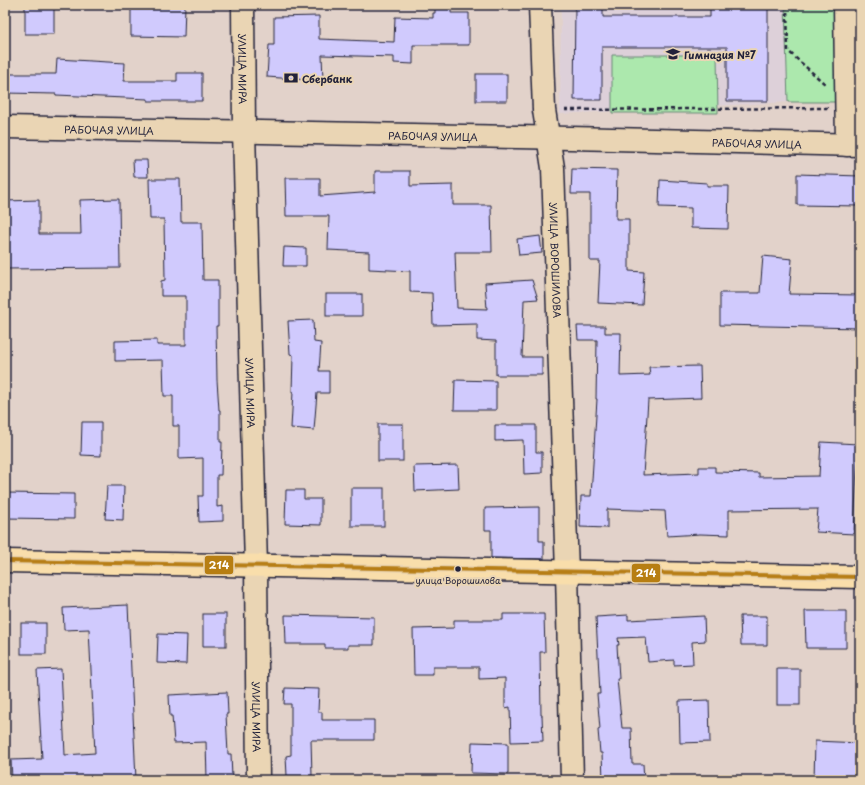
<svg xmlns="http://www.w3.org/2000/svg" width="865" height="785" font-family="'Playpen Sans',sans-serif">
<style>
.built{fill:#ddd0d9}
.green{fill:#ace8ad;stroke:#678574}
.building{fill:#d0cafd;stroke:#22223b}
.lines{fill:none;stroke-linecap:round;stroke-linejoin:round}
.minor-casing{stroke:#22223b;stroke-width:25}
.major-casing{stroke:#22223b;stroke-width:25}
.path{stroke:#22223b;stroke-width:2.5;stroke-dasharray:4 3;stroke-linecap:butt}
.minor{stroke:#ead5b4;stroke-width:22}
.major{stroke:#f9deab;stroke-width:22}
.bus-1-casing{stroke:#ead5b4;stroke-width:7}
.bus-1{stroke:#b77e12;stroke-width:4}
.bus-dot{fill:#22223b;stroke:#ead5b4;stroke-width:1.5}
.labels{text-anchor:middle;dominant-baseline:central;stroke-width:4;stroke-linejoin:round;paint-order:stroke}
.bus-label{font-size:9px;fill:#22223b;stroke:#ead5b4}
.poi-label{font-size:10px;font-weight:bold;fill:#22223b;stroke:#ead5b4;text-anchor:start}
.street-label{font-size:10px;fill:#22223b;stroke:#ead5b4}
.line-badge{stroke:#ead5b4;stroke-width:1.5}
.badge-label{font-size:11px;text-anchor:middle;font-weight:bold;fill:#fff}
</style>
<rect width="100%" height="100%" fill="#e2d2ca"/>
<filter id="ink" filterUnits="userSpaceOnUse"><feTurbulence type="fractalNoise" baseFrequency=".025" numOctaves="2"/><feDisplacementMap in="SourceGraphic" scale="8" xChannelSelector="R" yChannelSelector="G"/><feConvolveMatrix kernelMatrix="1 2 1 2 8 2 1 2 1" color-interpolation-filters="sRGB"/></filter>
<g filter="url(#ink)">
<polygon class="built" points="561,5 785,5 788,102 560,114"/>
<g class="green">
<polygon points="785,5 860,5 860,102 788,102"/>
<polygon points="612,55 717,55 718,113 612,113"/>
</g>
<g class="building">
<rect x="25" y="5" width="29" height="29"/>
<polygon points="131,5 185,5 184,37 131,36"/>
<polygon points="435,5 451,5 451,13 469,13 469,45 413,45 413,64 394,63 394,57 322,55 323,81 267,77 269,45 274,45 274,17 319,16 319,39 394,42 395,17 433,18 433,13 435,13"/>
<polygon points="575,5 603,5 603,17 710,17 710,5 768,5 768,101 727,101 727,47 602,47 602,100 574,100"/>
<polygon points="57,59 125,63 124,81 177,81 177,73 202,73 202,101 148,101 148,99 56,95 56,94 5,93 5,74 56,74"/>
<rect x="476" y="74" width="31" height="27"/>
<polygon points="133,160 147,160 148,177 134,177"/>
<polygon points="572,169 617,170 616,219 629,219 629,271 644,272 642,305 598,303 600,261 590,261 590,194 571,194"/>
<polygon points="375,171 410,171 410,186 453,185 453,205 491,205 492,252 455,252 457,308 487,309 485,283 532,280 538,299 524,300 522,357 542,357 542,375 496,375 496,341 477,340 477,324 433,325 432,293 410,292 410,271 369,269 369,252 328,250 329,216 286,216 285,178 320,178 320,196 375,192"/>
<polygon points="797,174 860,176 860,206 797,205"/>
<polygon points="149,179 180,179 181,222 202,222 203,280 218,280 218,326 216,326 217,380 219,410 220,410 220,442 222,442 221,475 217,475 217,507 223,506 223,521 199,522 198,496 203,496 203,458 179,459 179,426 173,426 173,396 164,396 163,360 115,361 115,341 157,340 157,345 186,345 186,296 161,296 161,281 165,280 164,219 150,219"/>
<polygon points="660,180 707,183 707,186 729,186 728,229 691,228 691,208 659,207"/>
<polygon points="119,199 120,268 5,269 5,201 39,200 39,234 81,234 80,200"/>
<polygon points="540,236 542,253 519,255 517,239"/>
<polygon points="284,247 306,248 306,266 283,266"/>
<polygon points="763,256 792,259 789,294 860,295 860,328 720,325 720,293 760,293"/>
<rect x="326" y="294" width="36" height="22"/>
<polygon points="313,320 314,342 321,343 319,371 329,371 329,393 317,393 314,430 291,428 293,392 292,392 293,355 290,354 288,321"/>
<polygon points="577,326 605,326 605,333 621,333 620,376 650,375 649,367 700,366 701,398 648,400 643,475 699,473 699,467 715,467 715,472 759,473 759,477 819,476 821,442 858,444 854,534 816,532 818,509 729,510 729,535 700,534 667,536 665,511 607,509 607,528 580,527 581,496 591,496 597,399 596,399 597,340 578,340"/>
<polygon points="455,380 496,381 496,410 454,410"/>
<polygon points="82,422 101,422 101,456 81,455"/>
<rect x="378" y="424" width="25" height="37"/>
<polygon points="495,425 536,425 536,452 542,452 542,473 524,474 523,440 495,441"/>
<polygon points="458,465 459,489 415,491 414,466"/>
<polygon points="107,486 124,486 123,520 105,519"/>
<rect x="351" y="488" width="33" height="38"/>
<polygon points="286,490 304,490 304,499 321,499 321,525 285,524"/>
<polygon points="5,493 74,494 74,519 5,518"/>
<polygon points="539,507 539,541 544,541 544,559 491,558 491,530 485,530 485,508"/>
<polygon points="128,605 136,780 12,780 11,760 42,759 37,670 61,669 65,755 95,753 89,629 64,630 63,608"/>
<polygon points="805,611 846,611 846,648 806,648"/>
<rect x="203" y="614" width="23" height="32"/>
<polygon points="503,614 544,614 545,652 540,652 541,715 542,715 543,741 511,742 510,707 505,708 505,678 479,679 479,667 433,667 433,675 414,675 413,629 454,628 454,620 503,620"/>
<polygon points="285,615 374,617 374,645 348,645 348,648 325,648 325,644 286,644"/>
<polygon points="628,615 628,620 704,616 705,641 692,642 693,664 674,665 674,660 648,662 646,637 618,638 619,645 617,645 619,679 617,679 622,728 631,728 632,764 643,764 644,780 603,780 602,753 600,753 598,730 600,729 597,694 600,694 596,617"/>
<polygon points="740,616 767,616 767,645 741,645"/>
<rect x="21" y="623" width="25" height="31"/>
<polygon points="158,634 187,635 186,664 157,663"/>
<rect x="777" y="669" width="23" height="36"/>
<polygon points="285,688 319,689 318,712 322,712 322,720 374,720 374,740 311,740 312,776 287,776 286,756 291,755 291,704 284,704"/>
<polygon points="227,692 228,714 226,714 228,754 231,754 232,778 207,779 206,742 174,743 172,716 170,716 169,695"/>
<polygon points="709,700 710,742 680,743 679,701"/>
<polygon points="815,741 860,743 860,780 814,780"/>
<polygon points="472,742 508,743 508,774 471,773"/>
</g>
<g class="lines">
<defs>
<g id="minor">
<path id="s1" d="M243,5L244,132L256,566L258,780"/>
<path id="s2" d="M540,5L544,110L553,168L567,572L572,780"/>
<polyline points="845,5 847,145"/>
<path id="s3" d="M5,127L571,138L860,145"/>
</g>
<polyline id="major" points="5,561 860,577"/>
</defs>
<use href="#minor" class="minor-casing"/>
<use href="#major" class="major-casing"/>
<g class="path">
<polyline points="787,5 788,51 825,84"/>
<polyline points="565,110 828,108"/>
</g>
<use href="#minor" class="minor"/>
<use href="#major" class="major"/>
<defs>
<polyline id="bus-1" points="5,561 860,577"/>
</defs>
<use href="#bus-1" class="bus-1-casing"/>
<use href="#bus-1" class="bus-1"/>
</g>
</g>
<defs>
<symbol id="school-bare" viewBox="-9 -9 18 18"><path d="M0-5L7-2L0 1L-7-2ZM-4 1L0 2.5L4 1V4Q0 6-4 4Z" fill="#22223b" stroke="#ead5b4" stroke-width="2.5" paint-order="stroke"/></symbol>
<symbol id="bank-bare" viewBox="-9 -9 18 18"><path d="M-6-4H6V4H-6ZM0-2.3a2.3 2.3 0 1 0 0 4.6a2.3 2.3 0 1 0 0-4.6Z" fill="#22223b" stroke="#ead5b4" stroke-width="2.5" paint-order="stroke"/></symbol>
</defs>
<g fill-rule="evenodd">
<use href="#school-bare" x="663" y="44" width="20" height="20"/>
<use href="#bank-bare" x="281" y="68" width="20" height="20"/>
</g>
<circle class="bus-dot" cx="458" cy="569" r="3.5"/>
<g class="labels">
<g class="bus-label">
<text x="458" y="580">улица Ворошилова</text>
</g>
<g class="poi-label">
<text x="684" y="54">Гимназия №7</text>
<text x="302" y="78">Сбербанк</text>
</g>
<g class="street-label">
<text stroke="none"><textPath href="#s1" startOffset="64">УЛИЦА МИРА</textPath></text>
<text stroke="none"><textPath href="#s3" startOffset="104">РАБОЧАЯ УЛИЦА</textPath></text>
<text stroke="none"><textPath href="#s3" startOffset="428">РАБОЧАЯ УЛИЦА</textPath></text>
<text stroke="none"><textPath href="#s3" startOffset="752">РАБОЧАЯ УЛИЦА</textPath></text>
<text stroke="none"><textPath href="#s2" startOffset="256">УЛИЦА ВОРОШИЛОВА</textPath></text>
<text stroke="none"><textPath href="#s1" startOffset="388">УЛИЦА МИРА</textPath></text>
<text stroke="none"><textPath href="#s1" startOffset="712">УЛИЦА МИРА</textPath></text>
</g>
</g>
<g class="line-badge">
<rect x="204" y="555" width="30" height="20" rx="4" fill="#b77e12"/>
<rect x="631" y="563" width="30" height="20" rx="4" fill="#b77e12"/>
</g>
<g class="badge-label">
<text x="219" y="569">214</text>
<text x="646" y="577">214</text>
</g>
<rect width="865" height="785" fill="none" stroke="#ead5b4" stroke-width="20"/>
<rect x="10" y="10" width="845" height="765" fill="none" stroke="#22223b" stroke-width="1.5" filter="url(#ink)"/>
</svg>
